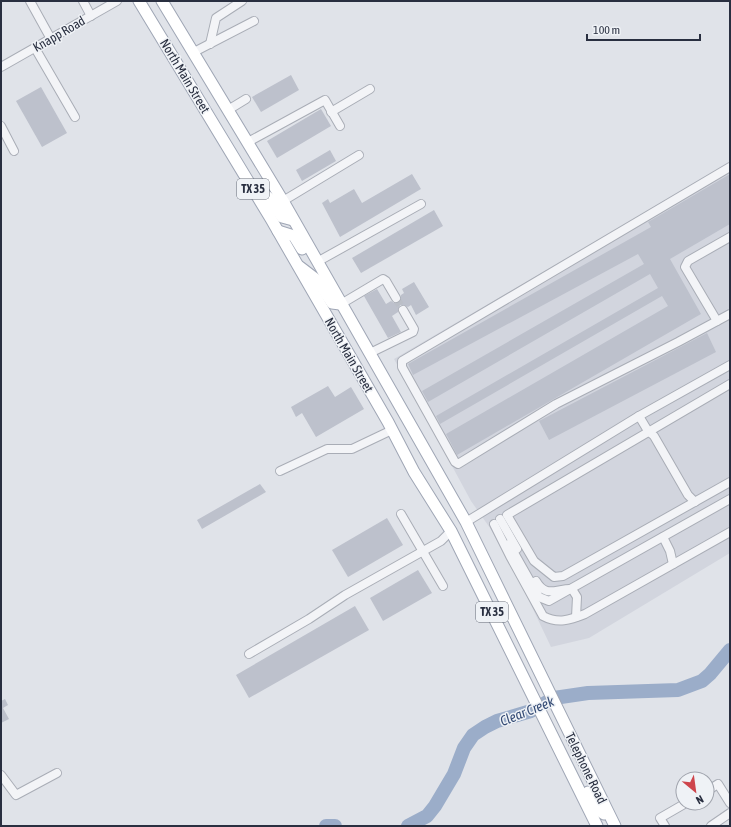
<svg xmlns="http://www.w3.org/2000/svg" width="731" height="827" font-family="'Asap Condensed',sans-serif">
<style>
.built{fill:#d2d5de}
.lines{fill:none;stroke-linecap:round;stroke-linejoin:round}
.river{stroke:#9badc9;stroke-width:14}
.building{fill:#bdc1cc}
.minor-tunnel{stroke:#bbbfc7;stroke-width:8;stroke-dasharray:8 4;stroke-linecap:butt}
.minor-casing{stroke:#a9adb6;stroke-width:10}
.major-casing{stroke:#9fa6b5;stroke-width:13}
.minor{stroke:#f3f4f7;stroke-width:8}
.major{stroke:#fff;stroke-width:11}
.labels{text-anchor:middle;dominant-baseline:central;stroke-width:3;stroke-linejoin:round;paint-order:stroke}
.shield{fill:#eff2f6;stroke:#646a77;stroke-width:1}
.shield-label{font-size:12px;font-weight:bold;fill:#292f40}
.street-label{font-size:13px;fill:#292f40;stroke:#eff2f6}
.water-label{font-size:14px;font-style:italic;fill:#334a74;stroke:#eff2f6}
</style>
<rect width="100%" height="100%" fill="#e0e3e9"/>
<polygon class="built" points="730,163 730,553 589,638 551,647 521,584 490,528 471,501 394,359"/>
<g class="lines">
<g class="river">
<polyline points="326,826 335,826"/>
<polyline points="408,826 427,816 435,806 454,774 464,748 473,735 485,727 497,721 531,711 554,698 588,693 678,690 702,681 710,674 730,650"/>
</g>
</g>
<g class="building">
<polygon points="291,75 299,90 261,112 252,97"/>
<polygon points="41,87 67,133 42,147 16,101"/>
<polygon points="321,109 331,126 277,158 267,141"/>
<polygon points="330,150 336,161 302,181 296,170"/>
<polygon points="412,174 421,189 340,237 322,203 328,199 330,203 354,189 362,203"/>
<polygon points="730,174 730,224 670,259 701,314 457,455 446,434 668,306 662,296 440,424 436,416 658,288 650,274 428,402 422,391 644,264 638,254 413,375 408,364 651,227 648,222"/>
<polygon points="434,210 443,226 361,273 352,258"/>
<polygon points="414,282 429,307 416,315 411,305 408,307 403,305 400,305 398,312 392,316 401,332 388,338 364,296 377,289 386,304 391,301 394,303 398,303 401,300 401,295 404,293 402,289"/>
<polygon points="707,333 716,352 549,440 539,421"/>
<polygon points="328,386 335,397 351,387 364,409 316,437 302,413 296,417 291,407"/>
<polygon points="260,484 266,492 202,529 197,520"/>
<polygon points="387,518 403,545 348,577 332,550"/>
<polygon points="418,570 432,593 383,621 370,598"/>
<polygon points="355,606 369,630 249,698 236,675"/>
<polygon points="5,699 8,705 3,708 9,719 1,723 1,701"/>
</g>
<g class="lines">
<polyline class="minor-tunnel" points="396,298 403,310"/>
<defs>
<g id="minor">
<polyline points="30,1 51,39"/>
<polyline points="83,1 91,16"/>
<polyline points="210,44 216,18 242,1"/>
<polyline points="35,48 75,117"/>
<polyline points="194,52 254,21"/>
<polyline points="1,67 117,1"/>
<polyline points="228,110 246,99"/>
<polyline points="331,112 370,89"/>
<polyline points="1,126 14,151"/>
<polyline points="248,142 325,100 340,126"/>
<polyline points="730,167 402,361 402,367 455,462 458,464 556,404 678,342 730,314"/>
<polyline points="283,201 359,155"/>
<polyline points="317,262 421,204"/>
<polyline points="341,304 383,279 386,281 396,298"/>
<polyline points="717,321 685,267 688,261 730,237"/>
<polyline points="370,353 413,332 414,329 403,310"/>
<polyline points="730,384 507,515 534,561 554,577 563,576 730,482"/>
<polyline points="639,416 648,431 654,436 688,495 695,502"/>
<polyline points="280,471 327,449 352,449 392,430"/>
<polyline points="401,514 443,586"/>
<polyline points="500,519 517,549"/>
<polyline points="466,522 639,416 730,365"/>
<path d="M494,524L510,556L543,616C558,624 570,620 585,614L730,532"/>
<polyline points="663,537 670,551 673,564"/>
<polyline points="509,544 539,597 549,601 730,499"/>
<path d="M536,581C546,598 555,589 571,589"/>
<polyline points="572,589 577,597 576,617"/>
<polyline points="249,654 309,619 345,595 441,541 451,531"/>
<polyline points="1,775 16,795 57,773"/>
<polyline points="707,791 718,784 730,803"/>
<polyline points="665,826 660,818 686,803"/>
<polyline points="711,826 730,813"/>
</g>
<g id="major">
<polyline points="139,1 271,219 388,422 414,472 451,531 597,826"/>
<polyline points="162,1 283,201 466,522 615,826"/>
<polyline points="255,186 271,200 282,217 293,220"/>
<polyline points="278,231 294,236 302,249"/>
<polyline points="300,267 317,280 332,303 340,304"/>
<polyline points="588,792 598,810 604,814 608,813"/>
</g>
</defs>
<use href="#minor" class="minor-casing"/>
<use href="#major" class="major-casing"/>
<use href="#minor" class="minor"/>
<use href="#major" class="major"/>
</g>
<g class="labels">
<g class="shield">
<rect x="237" y="179" width="32" height="20" rx="3"/>
<rect x="476" y="602" width="32" height="20" rx="3"/>
</g>
<g class="shield-label">
<text x="253" y="189">TX 35</text>
<text x="492" y="612">TX 35</text>
</g>
<g class="street-label">
<text transform="translate(59 34) rotate(-30)">Knapp Road</text>
<text transform="translate(185 76) rotate(59)">North Main Street</text>
<text transform="translate(349 355) rotate(60)">North Main Street</text>
<text transform="translate(586 768) rotate(64)">Telephone Road</text>
</g>
<g class="water-label">
<text transform="translate(527 711) rotate(-22)">Clear Creek</text>
</g>
</g>
<rect width="731" height="827" fill="none" stroke="#292f40" stroke-width="4"/>
<g transform="translate(695 791) rotate(151)"><circle r="19" fill="#eff2f6" stroke="#a0a4ad"/>
<path d="M0-3L7 15L0 10L-7 15Z" fill="#ce454c"/>
<text y="-6" font-size="11" font-weight="bold" text-anchor="middle" fill="#292f40">N</text>
</g>
<path d="M587 34v6h113v-6" fill="none" stroke="#292f40" stroke-width="2"/>
<text x="593" y="34" font-size="12" fill="#292f40" stroke="#eff2f6" stroke-width="3" paint-order="stroke">100 m</text>
</svg>
